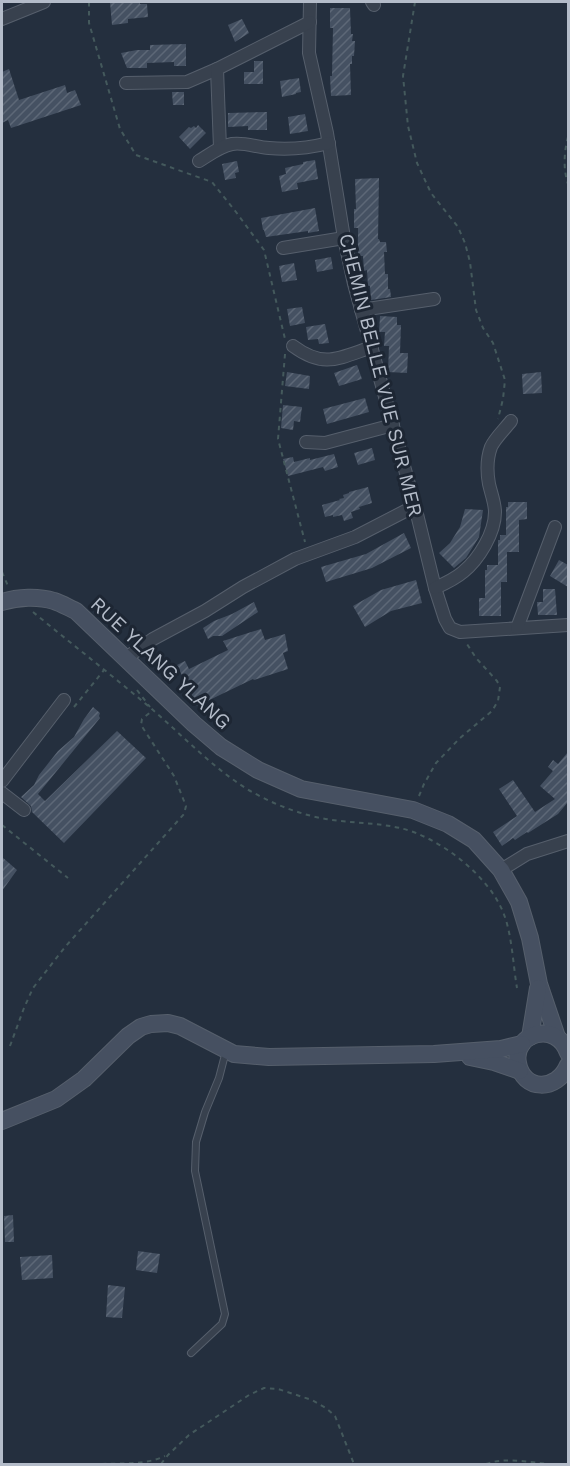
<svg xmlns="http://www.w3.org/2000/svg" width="570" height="1466" font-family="'Work Sans',sans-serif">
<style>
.building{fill:url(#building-hatch)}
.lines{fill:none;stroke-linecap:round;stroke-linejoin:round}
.lane-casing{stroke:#565f6c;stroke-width:8}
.street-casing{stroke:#565f6c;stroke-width:14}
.secondary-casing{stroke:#565f6c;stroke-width:18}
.path{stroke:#44595c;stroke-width:2;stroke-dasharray:4.5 4.5;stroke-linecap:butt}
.lane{stroke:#38414e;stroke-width:6}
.street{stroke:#38414e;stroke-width:12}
.secondary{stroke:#465061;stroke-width:16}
.labels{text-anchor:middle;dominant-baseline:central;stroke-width:6;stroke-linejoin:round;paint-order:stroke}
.street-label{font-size:20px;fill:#b4bcc9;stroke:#1d2633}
</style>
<defs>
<pattern id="building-hatch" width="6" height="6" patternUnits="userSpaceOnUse" patternTransform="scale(1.5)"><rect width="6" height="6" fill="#455162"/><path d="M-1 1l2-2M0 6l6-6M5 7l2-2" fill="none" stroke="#5d6877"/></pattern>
</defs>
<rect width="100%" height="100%" fill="#242f3e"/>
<g class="building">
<polygon points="110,2 140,2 140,4 147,4 148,17 128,19 128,23 112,25"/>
<polygon points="330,8 350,8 351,34 353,34 352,41 355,41 354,56 352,56 352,64 350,64 351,95 331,96 330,76 332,76 333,28 330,28"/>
<polygon points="242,19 249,33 235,42 228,25"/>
<polygon points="186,44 186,66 174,66 174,62 147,63 147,68 127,68 121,53 137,50 150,50 150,45"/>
<polygon points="254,61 263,61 263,84 244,84 244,72 254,72"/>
<polygon points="9,69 19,100 65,85 67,93 75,90 81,105 11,128 8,120 2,123 2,72"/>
<polygon points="299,78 301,92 296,93 296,94 282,97 280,81"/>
<polygon points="172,92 184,92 184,105 173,105"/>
<polygon points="267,112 267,130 248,130 248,126 228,127 228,113"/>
<polygon points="305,114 308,131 290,134 288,117"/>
<polygon points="198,125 206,133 190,149 179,137 189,127 191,128 194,126 196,128"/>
<polygon points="315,160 318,179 297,183 298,189 282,192 279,176 286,174 285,168 303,164 303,162"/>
<polygon points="237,161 239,172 235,173 236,178 225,180 222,164"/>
<polygon points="379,178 378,239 379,239 380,242 386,242 387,252 384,252 385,274 388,274 388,289 390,289 391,297 371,300 370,286 368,286 367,270 364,271 363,256 358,256 358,228 354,228 354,209 356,209 355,179"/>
<polygon points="315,208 319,231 308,233 308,231 266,237 264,230 263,230 261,218"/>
<polygon points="331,257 333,269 317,272 315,260"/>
<polygon points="294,263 297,280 282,282 279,266"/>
<polygon points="302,307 305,323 290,326 287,309"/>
<polygon points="380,316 397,317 397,325 401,325 400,353 408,353 407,373 388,372 389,346 384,346 385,332 379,332"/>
<polygon points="325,324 329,343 319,344 318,339 308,340 306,327"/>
<polygon points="357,365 362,379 339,386 334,373"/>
<polygon points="287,372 310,376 309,389 285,386"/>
<polygon points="541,372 542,393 523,394 522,374"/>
<polygon points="365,398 369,412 327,424 323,409"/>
<polygon points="283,405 302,407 300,422 294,421 293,430 281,428"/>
<polygon points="372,448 375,460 358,465 354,453"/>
<polygon points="334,454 338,467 325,471 323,467 288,476 283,459 293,457 294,462 310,458 310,460"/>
<polygon points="368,487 372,503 359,507 360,509 351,512 353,518 344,521 342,515 333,517 333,515 325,517 322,505 340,500 339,499 344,498 343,495 349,493 349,492"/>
<polygon points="508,502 527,502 527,519 519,520 519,552 507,552 507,582 501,582 501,616 479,616 479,598 485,598 485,570 487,570 487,565 498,565 498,540 500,540 500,535 506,535 506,507 508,507"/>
<polygon points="465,509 483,510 479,537 466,558 454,568 439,553 450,543 460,527"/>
<polygon points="404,533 411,548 372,568 326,582 321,567 366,554"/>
<polygon points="559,560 568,565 568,587 550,576"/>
<polygon points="416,580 422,603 391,611 365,627 353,606 381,590"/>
<polygon points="543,589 555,589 557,615 538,615 537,602 543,602"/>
<polygon points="254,602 258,612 222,636 213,636 208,639 203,628 214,621 232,614"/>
<polygon points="261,629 265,640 285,634 288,651 283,653 288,669 254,680 253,679 197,706 177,665 185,661 189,669 228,650 223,641"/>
<polygon points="93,707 100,713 99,716 100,718 38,794 45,801 117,731 146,758 64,843 32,812 31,806 21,797 34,785 39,775 58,751 74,737 84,719"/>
<polygon points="568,752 568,802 558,814 528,833 527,832 515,840 513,838 502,846 493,832 517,816 499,789 513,780 535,812 555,799 540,786 553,771 548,767 553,760 558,764"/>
<polygon points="2,857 17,870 2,891"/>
<polygon points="13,1215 14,1242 5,1242 4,1216"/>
<polygon points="138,1251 160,1254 157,1273 136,1270"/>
<polygon points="52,1255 53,1278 22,1280 20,1257"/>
<polygon points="108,1285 125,1287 122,1318 106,1317"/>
</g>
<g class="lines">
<defs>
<polyline id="lane" points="191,1353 222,1324 225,1314 195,1171 196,1142 205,1112 219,1078 226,1051"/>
<g id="street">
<polyline points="310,2 309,53 327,133 344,238 354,284 415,506 435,588 445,619 450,628 460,632 568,625"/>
<polyline points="372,2 374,5"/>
<polyline points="2,19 44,2"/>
<polyline points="126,83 187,82 217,69"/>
<polyline points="220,148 217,69 310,22"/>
<path d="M199,161C209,155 220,146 232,144C244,142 256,147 269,148C289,150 309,148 329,143"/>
<polyline points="283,248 344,238"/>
<polyline points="361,310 434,299"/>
<path d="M293,346C324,369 339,358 372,347"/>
<polyline points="306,442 325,443 393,425"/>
<path d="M435,588C444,584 455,579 463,572C479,559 495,533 495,512C495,503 491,493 489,484C487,473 487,458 491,447C495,438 505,429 511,421"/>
<polyline points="517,628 555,527"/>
<polyline points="126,658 153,639 205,611 243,587 295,559 355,537 415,506"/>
<polyline points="2,781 64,700"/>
<polyline points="2,793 24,810"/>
<polyline points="501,870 527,854 568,841"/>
</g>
<g id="secondary">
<path d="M2,602C18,597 38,596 54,601C61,603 69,608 76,611L194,724L221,747L258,770L301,789L413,810L448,824L474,840L501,870L519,902L530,938L539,984L557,1037"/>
<polyline points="530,1037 538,988"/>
<path d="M568,1053C557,1020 512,1033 518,1063C523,1091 557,1092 568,1065"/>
<polyline points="470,1057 494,1062 520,1071"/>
<polyline points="2,1121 56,1099 84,1079 128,1036 141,1027 151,1024 168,1023 180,1026 234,1054 269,1057 434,1054 501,1049 522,1044"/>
</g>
</defs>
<use href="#lane" class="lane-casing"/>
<use href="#street" class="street-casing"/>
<use href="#secondary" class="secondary-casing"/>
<g class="path">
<polyline points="89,2 89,23 120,129 136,155 212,182 236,212 264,250 285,339"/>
<polyline points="415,2 403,76 408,126 417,163 431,193 458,227 465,243 470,262 476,310 483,328 493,343 505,380 503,399 498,419"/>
<path d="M568,137C564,152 563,169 568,184"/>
<polyline points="285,354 278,439 305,542"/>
<polyline points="2,572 8,586"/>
<path d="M33,612C73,645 114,677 153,710C184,737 212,767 247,789C272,804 303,816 332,820C355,823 378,823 400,828C439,837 488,875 503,912C512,933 513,965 517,988"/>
<polyline points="137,690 150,707"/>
<polyline points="74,707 104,670"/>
<polyline points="419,796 424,784 436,763 460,738 492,711 498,701 500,687 497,681 476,658 467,644"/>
<polyline points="2,825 68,878"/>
<polyline points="10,1046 24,1008 33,988 65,947 184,814 186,806 174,776 141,725 142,719 152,711"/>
<path d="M102,1464C123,1463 146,1465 165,1456"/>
<polyline points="161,1464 168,1455 189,1435 249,1395 264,1388 278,1389 312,1400 326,1408 335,1416 354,1464"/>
<path d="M486,1464C505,1457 528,1462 548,1464"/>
</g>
<use href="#lane" class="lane"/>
<use href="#street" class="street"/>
<use href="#secondary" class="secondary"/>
</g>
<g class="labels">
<g class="street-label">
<text transform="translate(381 375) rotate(76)">CHEMIN BELLE VUE SUR MER</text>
<text transform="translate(161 663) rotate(43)">RUE YLANG YLANG</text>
</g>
</g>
<rect width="570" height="1466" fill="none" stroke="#b4bcc9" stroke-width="6"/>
</svg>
